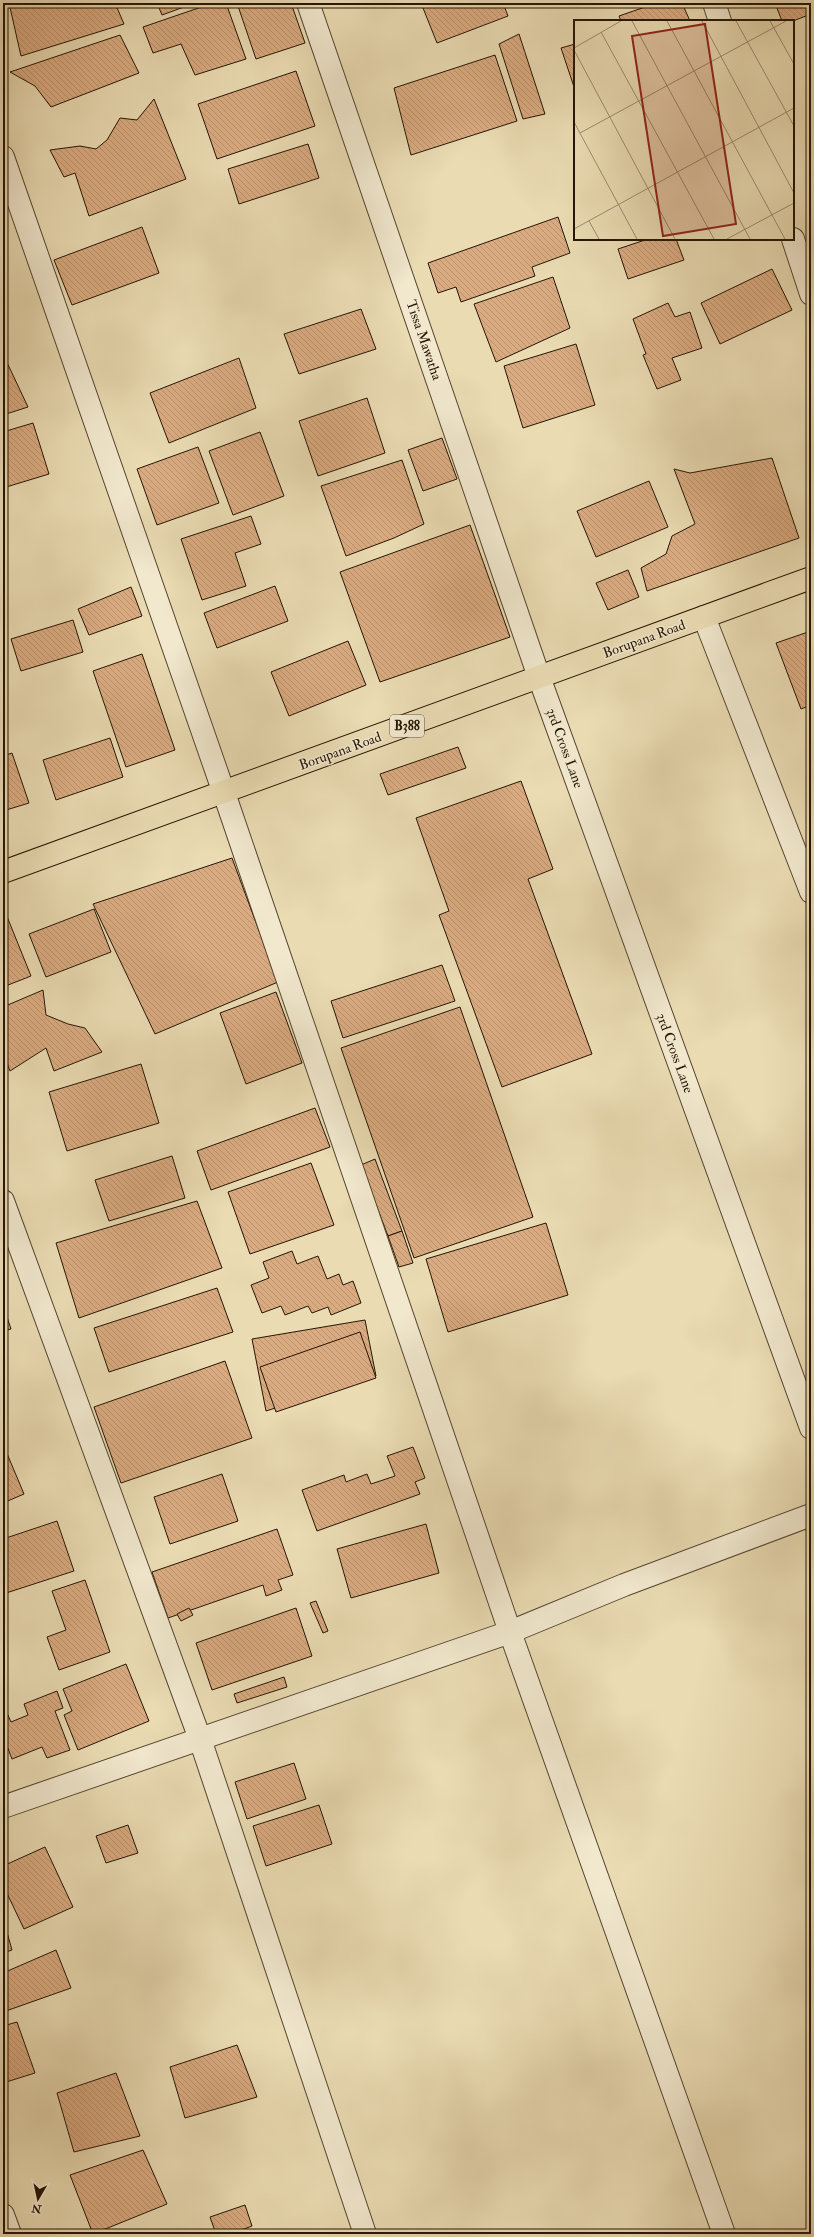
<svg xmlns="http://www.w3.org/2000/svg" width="814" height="2237" font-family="'IM FELL Double Pica',serif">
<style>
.building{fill:url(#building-back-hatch);stroke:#251503}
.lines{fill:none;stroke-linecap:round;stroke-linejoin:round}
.minor-casing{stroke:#56462f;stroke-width:24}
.major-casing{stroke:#251503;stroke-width:24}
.minor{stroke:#f1e8ce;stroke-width:22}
.major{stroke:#eadbb3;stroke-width:22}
.labels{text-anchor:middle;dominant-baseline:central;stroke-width:3;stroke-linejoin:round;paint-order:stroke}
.shield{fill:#f1e8ce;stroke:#625440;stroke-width:1}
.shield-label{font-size:13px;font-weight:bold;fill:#251503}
.street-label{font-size:14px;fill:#251503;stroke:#f1e8ce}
.inset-road{fill:none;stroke:#9b8c6d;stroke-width:1}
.view{fill:#8f2418;fill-opacity:0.15;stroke:#8f2418;stroke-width:2}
.inset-edge{fill:none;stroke:#251503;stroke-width:2}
</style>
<defs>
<pattern id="building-back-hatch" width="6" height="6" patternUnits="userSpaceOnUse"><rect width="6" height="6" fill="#daab81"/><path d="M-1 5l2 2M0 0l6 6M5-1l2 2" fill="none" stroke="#bb926e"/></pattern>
</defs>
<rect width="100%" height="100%" fill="#eadbb3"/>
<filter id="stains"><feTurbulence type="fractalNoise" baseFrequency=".005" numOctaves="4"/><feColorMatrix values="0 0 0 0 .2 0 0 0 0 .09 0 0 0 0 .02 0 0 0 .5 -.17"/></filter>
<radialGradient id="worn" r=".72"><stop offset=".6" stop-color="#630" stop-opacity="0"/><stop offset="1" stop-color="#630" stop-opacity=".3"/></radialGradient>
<g class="building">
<polygon points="9,3 115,3 124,24 21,56"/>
<polygon points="157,3 195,3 162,15"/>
<polygon points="213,3 226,3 246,59 195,75 181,44 153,53 143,27"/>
<polygon points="237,3 291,3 305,43 256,59"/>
<polygon points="421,3 503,3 508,16 437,43"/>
<polygon points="643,3 682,3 690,21 621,21 619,16 645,7"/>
<polygon points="775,3 811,3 811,14 793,21 782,21"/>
<polygon points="519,34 545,114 523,119 499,44"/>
<polygon points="120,35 139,73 51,107 35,86 10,72"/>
<polygon points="575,44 575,90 561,48"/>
<polygon points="495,55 517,121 411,155 394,88"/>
<polygon points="296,71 315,126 217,159 198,104"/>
<polygon points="154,99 186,179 89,216 75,173 64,177 50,150 80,146 96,149 107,140 120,118 137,120"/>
<polygon points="308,144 319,178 239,204 228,169"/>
<polygon points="558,217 570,253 532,267 535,276 461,302 456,287 438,293 428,263"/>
<polygon points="142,227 159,273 72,305 54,260"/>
<polygon points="648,239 676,239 684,260 628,279 618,249"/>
<polygon points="772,269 792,310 720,344 701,303"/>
<polygon points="553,277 570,328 496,362 474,304"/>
<polygon points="668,303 675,317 690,312 702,348 672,358 681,380 657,389 643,355 646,354 633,319"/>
<polygon points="361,309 376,349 299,374 284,334"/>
<polygon points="576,344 595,405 523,428 504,366"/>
<polygon points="3,354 28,407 3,415"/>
<polygon points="239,358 256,408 169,443 150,393"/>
<polygon points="367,398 385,453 318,476 299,421"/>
<polygon points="33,423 49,474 3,488 3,432"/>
<polygon points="260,432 284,496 233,515 209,451"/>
<polygon points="442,438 457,479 423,491 408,450"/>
<polygon points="198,447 219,503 157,525 137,469"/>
<polygon points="772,458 799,538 647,591 641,568 666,554 672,536 695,524 674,469 690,473"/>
<polygon points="402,460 424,524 394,538 346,556 321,486"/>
<polygon points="649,481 668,527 596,557 577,511"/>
<polygon points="251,516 261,544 235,553 246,586 202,600 181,539"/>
<polygon points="470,525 510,637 380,682 340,572"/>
<polygon points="628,570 639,597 608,610 596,583"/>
<polygon points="275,586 288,621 217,648 204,613"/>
<polygon points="131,587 142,616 89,635 78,609"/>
<polygon points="73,620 83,652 21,671 11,639"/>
<polygon points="811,631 811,705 801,709 776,643"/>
<polygon points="348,641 366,685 289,716 271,672"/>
<polygon points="142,654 175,750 126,767 93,671"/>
<polygon points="110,738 123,777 56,800 43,760"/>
<polygon points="458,747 466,768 388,795 380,774"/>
<polygon points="12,753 29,803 3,811 3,756"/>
<polygon points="521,781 553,869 528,879 592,1054 502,1087 439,915 449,911 416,818"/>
<polygon points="232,858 278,982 155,1034 93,904"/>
<polygon points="94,909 111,952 46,977 29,934"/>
<polygon points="6,914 31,976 3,987 3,915"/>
<polygon points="442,965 455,1001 343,1038 331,1001"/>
<polygon points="43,990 46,1015 68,1024 85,1028 102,1052 54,1071 46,1048 10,1071 3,1053 3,1007"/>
<polygon points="276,992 302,1063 246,1084 220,1013"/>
<polygon points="460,1007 533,1217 414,1258 341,1048"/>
<polygon points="141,1064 159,1123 67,1151 49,1092"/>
<polygon points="315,1108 330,1147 211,1190 197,1151"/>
<polygon points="172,1156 185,1198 109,1221 95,1180"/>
<polygon points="375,1159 402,1231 388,1236 361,1165"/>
<polygon points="311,1163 334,1225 250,1254 228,1192"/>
<polygon points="197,1201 222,1268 79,1318 56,1243"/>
<polygon points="546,1223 568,1295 448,1332 426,1259"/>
<polygon points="402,1231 413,1263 399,1267 388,1236"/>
<polygon points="292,1251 297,1264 318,1256 327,1279 339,1274 343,1285 353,1281 361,1303 331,1315 328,1307 312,1313 308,1306 285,1315 281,1306 262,1313 251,1285 269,1278 263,1262"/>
<polygon points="217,1288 233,1332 109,1372 94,1328"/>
<polygon points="3,1305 11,1329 3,1331"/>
<polygon points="365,1320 376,1376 266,1411 252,1339"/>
<polygon points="360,1332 376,1378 276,1412 260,1367"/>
<polygon points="225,1361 252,1438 121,1483 94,1407"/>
<polygon points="3,1444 24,1494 3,1503"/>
<polygon points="413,1447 425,1478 415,1482 420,1494 317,1531 302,1490 344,1475 346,1482 367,1474 371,1484 395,1476 387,1456"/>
<polygon points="222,1474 238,1521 170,1544 154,1497"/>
<polygon points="57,1521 74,1571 3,1594 3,1539"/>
<polygon points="426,1524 439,1573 351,1598 337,1549"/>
<polygon points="277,1529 293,1575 278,1580 282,1590 266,1596 263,1585 168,1618 152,1572"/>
<polygon points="85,1580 110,1652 59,1670 47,1637 66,1630 52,1591"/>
<polygon points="316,1601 328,1631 323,1633 310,1603"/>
<polygon points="189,1608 193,1615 181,1621 177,1614"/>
<polygon points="296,1608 312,1656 212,1690 196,1643"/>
<polygon points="126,1664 149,1721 78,1750 64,1715 72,1711 63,1689"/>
<polygon points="284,1677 287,1687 237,1703 234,1694"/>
<polygon points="57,1691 63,1708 55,1711 70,1750 47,1758 42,1747 12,1759 3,1736 3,1715 7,1713 11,1722 28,1715 24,1704"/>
<polygon points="294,1763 306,1799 247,1819 235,1782"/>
<polygon points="319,1805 332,1844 266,1866 253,1826"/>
<polygon points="128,1825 138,1853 106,1863 96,1836"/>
<polygon points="45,1847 73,1907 24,1929 3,1885 3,1866"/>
<polygon points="3,1918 12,1950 3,1953"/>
<polygon points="56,1950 71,1988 3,2012 3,1973"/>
<polygon points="17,2022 35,2073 3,2083 3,2026"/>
<polygon points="237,2045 257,2097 185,2118 170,2067"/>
<polygon points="116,2073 140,2136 74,2152 57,2093"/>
<polygon points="143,2150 167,2204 93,2234 70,2175"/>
<polygon points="245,2205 252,2226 231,2234 216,2234 210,2217"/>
</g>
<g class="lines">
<defs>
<g id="minor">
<polyline points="308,3 539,677 811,1428"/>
<polyline points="714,3 720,21"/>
<polyline points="3,157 224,793 510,1632 724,2234"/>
<polyline points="793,239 811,294"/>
<polyline points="704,617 811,892"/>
<polyline points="3,1201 200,1739 365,2234"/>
<polyline points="3,1807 510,1632 624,1585 811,1515"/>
<polyline points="3,2215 10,2234"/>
</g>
<polyline id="major" points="3,872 811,578"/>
</defs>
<use href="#minor" class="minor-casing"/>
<use href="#major" class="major-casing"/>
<use href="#minor" class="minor"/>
<use href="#major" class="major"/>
</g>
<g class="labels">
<rect class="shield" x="390" y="715" width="34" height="22" rx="3"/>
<g class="shield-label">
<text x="407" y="726">B388</text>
</g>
<g class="street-label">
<text transform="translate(424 340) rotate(71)">Tissa Mawatha</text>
<text transform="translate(644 639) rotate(-20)">Borupana Road</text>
<text transform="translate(565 748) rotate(70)">3rd Cross Lane</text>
<text transform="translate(340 751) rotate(-20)">Borupana Road</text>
<text transform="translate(675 1053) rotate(70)">3rd Cross Lane</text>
</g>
</g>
<g transform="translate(574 20)">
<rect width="220" height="220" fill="#eadbb3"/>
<path class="inset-road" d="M58,1L176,219M93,1L211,219M128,1L220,173M162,1L220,106M196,1L220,44M27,12L140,219M0,28L47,1M0,30L101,219M0,102L63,219M6,113L212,1M15,201L25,219M0,209L220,88M153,219L220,183"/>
<path class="view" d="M131,4L162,204L89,216L58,16Z"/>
<rect width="220" height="220" class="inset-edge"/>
</g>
<rect width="814" height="2237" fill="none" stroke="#eadbb3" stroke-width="16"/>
<rect x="4" y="4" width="806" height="2229" fill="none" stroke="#251503" stroke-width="2"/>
<rect x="8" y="8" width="798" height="2221" fill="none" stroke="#251503"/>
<g transform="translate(38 2199) rotate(189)" stroke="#f1e8ce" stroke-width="3" paint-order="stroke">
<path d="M0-3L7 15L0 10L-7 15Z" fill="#251503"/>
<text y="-6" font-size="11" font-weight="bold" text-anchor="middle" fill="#251503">N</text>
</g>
<rect width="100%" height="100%" filter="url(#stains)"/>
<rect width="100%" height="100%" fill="url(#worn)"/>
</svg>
